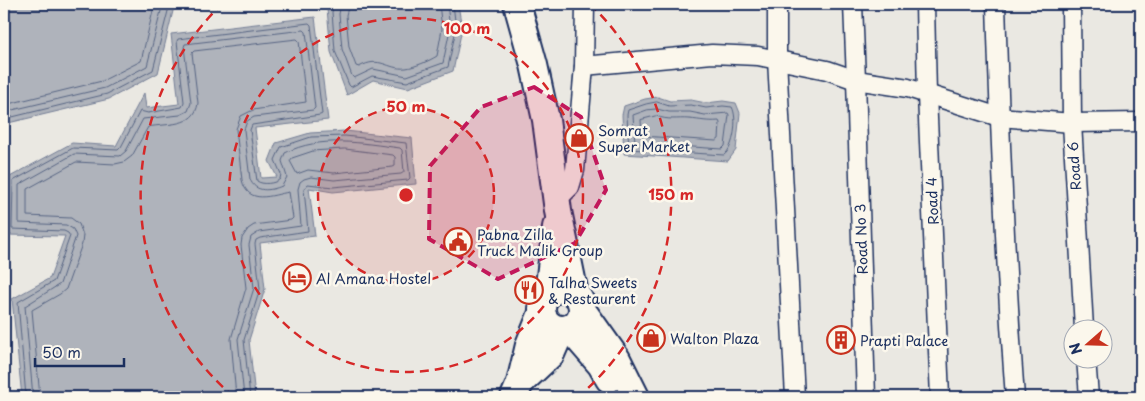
<svg xmlns="http://www.w3.org/2000/svg" width="1145" height="401" font-family="'Playpen Sans',sans-serif">
<style>
.built{fill:#eae8e2;fill-rule:evenodd}
.water{fill:#afb3bb;stroke:#747e96}
.lines{fill:none;stroke-linecap:round;stroke-linejoin:round}
.shore{stroke:#566483;stroke-width:1}
.minor-casing{stroke:#1b2f5e;stroke-width:21}
.highway-casing{stroke:#1b2f5e;stroke-width:30}
.minor{stroke:#fbf7ec;stroke-width:18}
.highway{stroke:#fbf7ec;stroke-width:26}
.marked{fill:#c2185b;fill-opacity:0.2;stroke:#c2185b;stroke-width:4;stroke-dasharray:10 6;stroke-linejoin:round}
.ring{fill:none;stroke:#d62828;stroke-width:2.5;stroke-dasharray:9 6}
.labels{text-anchor:middle;dominant-baseline:central;stroke-width:5;stroke-linejoin:round;paint-order:stroke}
.poi-label{font-size:14px;fill:#1b2f5e;stroke:#fbf7ec;text-anchor:start}
.street-label{font-size:14px;fill:#1b2f5e;stroke:#fbf7ec}
.centre{fill:#d62828;stroke:#fbf7ec;stroke-width:2.5}
.ring-label{font-size:15px;text-anchor:middle;font-weight:bold;fill:#d62828;stroke:#fbf7ec;stroke-width:5;stroke-linejoin:round;paint-order:stroke}
</style>
<rect width="100%" height="100%" fill="#fbf7ec"/>
<filter id="ink" filterUnits="userSpaceOnUse"><feTurbulence type="fractalNoise" baseFrequency=".02" numOctaves="2"/><feDisplacementMap in="SourceGraphic" scale="10" xChannelSelector="R" yChannelSelector="G"/><feConvolveMatrix kernelMatrix="1 2 1 2 8 2 1 2 1" color-interpolation-filters="sRGB"/></filter>
<g filter="url(#ink)">
<path class="built" d="M4,4H1141V397H4ZM1072,328H1102V358H1072Z"/>
<g class="water">
<polygon points="4,4 171,4 173,11 158,73 109,99 4,124"/>
<polygon points="332,4 458,4 462,29 453,71 408,88 373,80 347,95 331,52 327,9"/>
<polygon points="315,17 328,120 255,128 261,178 277,177 269,161 276,143 310,133 345,131 412,138 416,184 333,192 309,188 315,236 260,243 265,289 249,340 255,397 22,397 12,299 50,278 65,236 7,235 8,178 72,143 116,146 144,93 146,108 179,104 171,34"/>
<polygon points="658,97 670,101 691,100 706,103 723,101 736,103 740,113 736,150 728,161 624,154 622,115 624,106 645,99"/>
</g>
<g class="lines">
<g class="shore">
<polyline points="335,4 332,12 335,51 349,85 351,87 372,76 407,82 448,67 456,29 453,4"/>
<polyline points="341,4 339,14 342,49 352,76 354,78 373,69 407,76 443,63 450,29 447,4"/>
<path d="M349,4L346,15L349,47L356,66L359,67C381,55 387,70 406,68C415,67 429,61 437,56L442,29L439,4"/>
<path d="M657,102L669,106L691,105L706,108L723,106L732,107C738,118 734,148 724,155L629,149L627,115L628,110L646,104Z"/>
<polyline points="4,105 102,81 141,61 153,11 153,4"/>
<polygon points="657,109 669,112 690,112 705,115 728,113 729,115 725,146 722,149 635,143 633,115 647,110"/>
<polyline points="4,112 105,88 147,66 161,11 161,4"/>
<path d="M656,116C669,121 677,118 689,119C702,120 706,122 719,121L720,123L719,139L716,141L642,136L641,120Z"/>
<polyline points="4,119 107,94 153,70 168,11 167,4"/>
<polygon points="345,149 393,155 395,157 395,166 393,167 334,173 308,170 297,174 290,161 292,158 313,151"/>
<path d="M26,397L18,302L54,281L70,236L68,233L64,231L12,229L13,181L73,148L118,150L121,147L140,111L148,113L182,107L184,102L177,41L178,39L309,23L311,25L322,114L320,115L252,125L250,130L257,181C262,185 275,184 280,179L281,174L275,160L281,147L311,137L345,136L406,143L410,178L408,180L333,187L308,184L304,189L308,231L260,238L256,240L255,244L260,289L244,340L250,397"/>
<path d="M33,397L25,306L60,284L76,236L73,229L66,225L19,223V185L74,154L120,156L126,151L143,119L180,115L188,111L191,103L184,47L185,44L304,30L306,32L315,108L313,110L254,117L247,121L244,130L250,179C255,193 270,191 282,186L287,177L282,161L285,153C320,135 362,143 400,148L402,150L404,172L401,174L334,180L311,177L304,179L300,182L298,189L301,226L259,232L251,237L249,245L254,288L238,339L244,397"/>
<path d="M40,397L32,310L60,294L66,289L82,244L83,235L79,224L71,218L27,216V189L76,162L115,164L124,162L132,156L148,127C166,123 195,128 198,103L192,53L194,51L297,39L299,41L306,102L253,110L241,116L236,129L242,180C248,206 272,195 289,192L293,218L291,220L254,225L248,229L242,238L241,245L246,288L231,339L236,397"/>
</g>
<defs>
<g id="minor">
<polyline points="777,4 777,59 795,397"/>
<polyline points="853,4 856,80 866,397"/>
<polyline points="925,4 927,95 940,397"/>
<path d="M996,4C1000,135 1005,266 1015,397"/>
<polyline points="1071,4 1072,123 1084,328"/>
<polyline points="584,66 712,54 758,56 827,70 856,80 908,88 999,117 1072,123 1141,122"/>
<polyline points="557,196 564,193 570,187 575,170 584,66 585,4"/>
<polyline points="1086,358 1089,397"/>
</g>
<g id="highway">
<polyline points="517,4 534,65 546,120 558,211 575,294"/>
<circle cx="562" cy="309" r="20"/>
<polyline points="548,293 556,227"/>
<polyline points="583,311 617,359 636,397"/>
<polyline points="569,328 601,365 609,379"/>
<polyline points="520,383 551,354 562,329"/>
<polyline points="514,397 520,383 529,345 542,313"/>
</g>
</defs>
<use href="#minor" class="minor-casing"/>
<use href="#highway" class="highway-casing"/>
<use href="#minor" class="minor"/>
<use href="#highway" class="highway"/>
</g>
</g>
<path class="marked" d="M534,87L581,117L606,190L575,243L498,279L429,239L430,166L481,107Z"/>
<circle cx="406" cy="195" r="88" fill="#d62828" fill-opacity=".12"/>
<g class="ring">
<circle cx="406" cy="195" r="88"/>
<circle cx="406" cy="195" r="177"/>
<path d="M234 397A265 265 0 0 1 222 4M590 4A265 265 0 0 1 578 397"/>
</g>
<defs>
<symbol id="shop-ring" viewBox="-11 -11 22 22"><circle r="9.5" fill="#fbf7ec" stroke="#c8321e" stroke-width="1.5"/><path d="M-5-2.5h2.3a2.7 3.5 0 0 1 5.4 0H5L5.5 6h-11ZM-1.5-2.5h3a1.5 2.3 0 0 0-3 0Z" fill="#c8321e"/></symbol>
<symbol id="civic-ring" viewBox="-11 -11 22 22"><circle r="9.5" fill="#fbf7ec" stroke="#c8321e" stroke-width="1.5"/><path d="M-.6-6.5H3V-4.5H.6V-3L4-1V1h2V6H-6V1h2V-1L-.6-3ZM-1.2 2.5V6h2.4V2.5Z" fill="#c8321e"/></symbol>
<symbol id="hotel-ring" viewBox="-11 -11 22 22"><circle r="9.5" fill="#fbf7ec" stroke="#c8321e" stroke-width="1.5"/><path d="M-6-4.5h1.5V1H6V5H4.5V3h-9V5H-6ZM-4 0a1.8 1.8 0 1 1 3.6 0ZM.5 0V-2.5h3Q6-2.5 6 0Z" fill="#c8321e"/></symbol>
<symbol id="restaurant-ring" viewBox="-11 -11 22 22"><circle r="9.5" fill="#fbf7ec" stroke="#c8321e" stroke-width="1.5"/><path d="M-5-6h1v4h1v-4h1v4h1v-4h1v5L-1.5 .5V6h-2V.5L-5-1ZM5-6V6H3V1.5H1.5Q1.5-4 5-6Z" fill="#c8321e"/></symbol>
<symbol id="building-ring" viewBox="-11 -11 22 22"><circle r="9.5" fill="#fbf7ec" stroke="#c8321e" stroke-width="1.5"/><path d="M-4-6H4V6H1V3H-1V6H-4ZM-2.5-4.3h1.7v1.8h-1.7ZM.8-4.3h1.7v1.8H.8ZM-2.5-1h1.7V.8h-1.7ZM.8-1h1.7V.8H.8Z" fill="#c8321e"/></symbol>
</defs>
<g fill-rule="evenodd">
<use href="#shop-ring" x="563" y="122" width="32" height="32"/>
<use href="#civic-ring" x="442" y="226" width="32" height="32"/>
<use href="#hotel-ring" x="281" y="262" width="32" height="32"/>
<use href="#restaurant-ring" x="513" y="274" width="32" height="32"/>
<use href="#shop-ring" x="635" y="322" width="32" height="32"/>
<use href="#building-ring" x="825" y="324" width="32" height="32"/>
</g>
<g class="labels">
<g class="poi-label">
<text x="598" y="130">Somrat<tspan x="598" dy="16">Super Market</tspan></text>
<text x="477" y="234">Pabna Zilla<tspan x="477" dy="16">Truck Malik Group</tspan></text>
<text x="316" y="278">Al Amana Hostel</text>
<text x="548" y="282">Talha Sweets<tspan x="548" dy="16">&amp; Restaurent</tspan></text>
<text x="670" y="338">Walton Plaza</text>
<text x="860" y="340">Prapti Palace</text>
</g>
<g class="street-label">
<text transform="translate(1074 166) rotate(-94)">Road 6</text>
<text transform="translate(932 201) rotate(-93)">Road 4</text>
<text transform="translate(861 239) rotate(-92)">Road No 3</text>
</g>
</g>
<circle cx="406" cy="195" r="8" class="centre"/>
<g class="ring-label">
<text x="467" y="34">100 m</text>
<text x="406" y="112">50 m</text>
<text x="671" y="200">150 m</text>
</g>
<rect width="1145" height="401" fill="none" stroke="#fbf7ec" stroke-width="20"/>
<rect x="10" y="10" width="1125" height="381" fill="none" stroke="#1b2f5e" stroke-width="2" filter="url(#ink)"/>
<g transform="translate(1088 344) rotate(250)"><circle r="24" fill="#fbf7ec" stroke="#a1a7b3"/>
<path d="M0-4L9 19L0 12L-9 19Z" fill="#c8321e"/>
<text y="-8" font-size="14" font-weight="bold" text-anchor="middle" fill="#1b2f5e">N</text>
</g>
<path d="M35 358v8h89v-8" fill="none" stroke="#1b2f5e" stroke-width="2.5"/>
<text x="42" y="358" font-size="15" fill="#1b2f5e" stroke="#fbf7ec" stroke-width="4" paint-order="stroke">50 m</text>
</svg>
